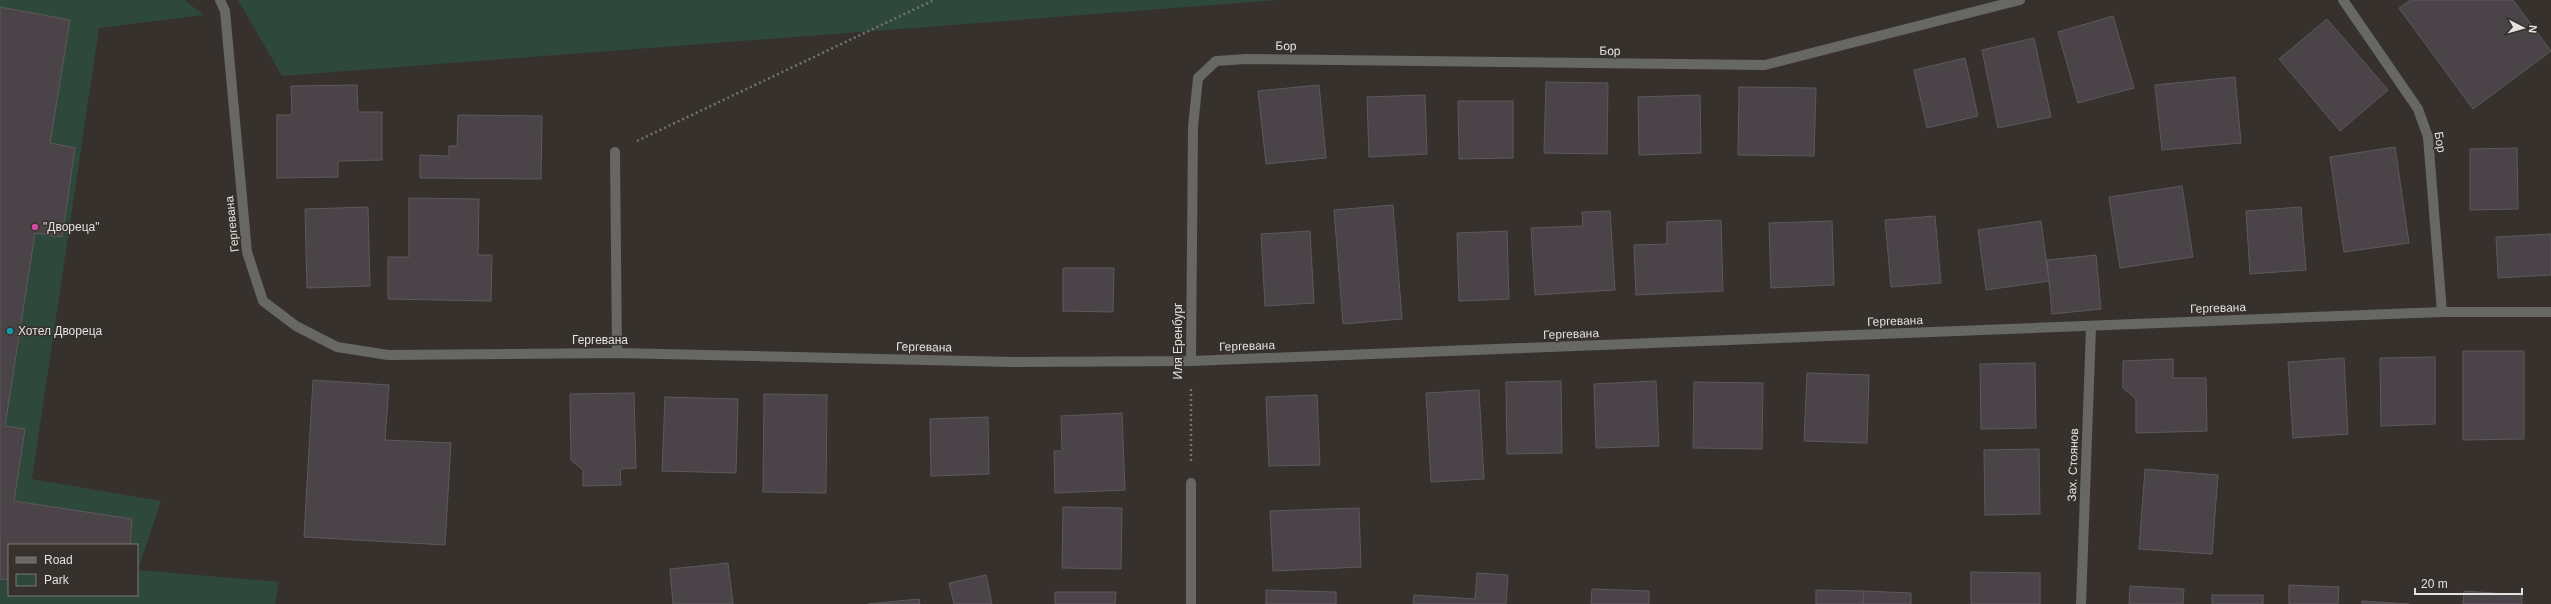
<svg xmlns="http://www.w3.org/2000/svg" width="2551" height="604" font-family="Helvetica,sans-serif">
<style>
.green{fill:#2f483c;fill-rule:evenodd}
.building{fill:#4a4449;stroke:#5e585c}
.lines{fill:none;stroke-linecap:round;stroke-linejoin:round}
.path{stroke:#77726e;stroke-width:2.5;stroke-dasharray:2 3;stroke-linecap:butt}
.service{stroke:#676764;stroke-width:10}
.minor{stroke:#676764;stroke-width:10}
.hotel-dot{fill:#d1479c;stroke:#36312c;stroke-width:1.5}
.culture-dot{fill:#0f9aa8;stroke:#36312c;stroke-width:1.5}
.labels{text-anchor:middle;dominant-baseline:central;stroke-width:3;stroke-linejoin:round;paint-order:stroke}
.street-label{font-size:12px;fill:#e4e1de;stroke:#36312c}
.poi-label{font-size:12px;fill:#e4e1de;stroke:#36312c;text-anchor:start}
</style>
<rect width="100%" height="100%" fill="#36312c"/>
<g class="green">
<path d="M0,0H185L203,15L99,28L32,479L161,501L138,570L279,582L275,604H0ZM9,545H137V595H9Z"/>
<polygon points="238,0 1279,0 282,76"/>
</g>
<g class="building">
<polygon points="2411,0 2513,0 2551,51 2473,109 2399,8"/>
<polygon points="0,7 70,20 50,143 75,148 62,237 35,233 5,426 25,429 14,501 132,519 130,545 9,545 9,580 0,579"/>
<polygon points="2113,16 2134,88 2078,103 2058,32"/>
<polygon points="2327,19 2388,90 2340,131 2279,59"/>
<polygon points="2034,38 2051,117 1998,128 1982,50"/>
<polygon points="1965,58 1978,116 1927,128 1914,70"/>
<polygon points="2235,77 2241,143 2162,150 2155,85"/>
<polygon points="1546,82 1608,83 1607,154 1544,153"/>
<polygon points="357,85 358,112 382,112 382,160 338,161 338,177 277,178 277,115 292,115 291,86"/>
<polygon points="1319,85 1326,158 1266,164 1258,91"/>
<polygon points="1739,87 1816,88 1814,156 1738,155"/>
<polygon points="1425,95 1427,154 1369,157 1367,97"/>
<polygon points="1700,95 1701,153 1639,155 1638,97"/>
<polygon points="1458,101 1513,101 1513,158 1459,159"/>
<polygon points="458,115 542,116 541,179 420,178 420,155 449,156 449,146 457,146"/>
<polygon points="2395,147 2409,243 2344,252 2330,157"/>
<polygon points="2517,148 2518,209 2470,210 2470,149"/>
<polygon points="2182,186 2193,257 2120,268 2109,197"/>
<polygon points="409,198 479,199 478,255 492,255 491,301 388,299 388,257 409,257"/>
<polygon points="1393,205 1402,319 1343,324 1334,210"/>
<polygon points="368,207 370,286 307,288 305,209"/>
<polygon points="2301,207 2306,270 2250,274 2246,211"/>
<polygon points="1610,211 1615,290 1535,295 1531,228 1583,226 1582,212"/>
<polygon points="1935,216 1941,283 1891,287 1885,220"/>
<polygon points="1721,220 1723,291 1636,295 1634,245 1667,244 1667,222"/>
<polygon points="1832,221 1834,285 1771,288 1769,223"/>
<polygon points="2041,221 2049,281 1986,290 1978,230"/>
<polygon points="1310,231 1314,303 1265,306 1261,234"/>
<polygon points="1507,231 1509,299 1459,301 1457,233"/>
<polygon points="2551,234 2551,275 2498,278 2496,237"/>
<polygon points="2096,255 2101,309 2052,314 2047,260"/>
<polygon points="1063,268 1114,268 1113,312 1063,311"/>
<polygon points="2463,351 2524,351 2524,439 2463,440"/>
<polygon points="2435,357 2435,424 2381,426 2380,358"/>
<polygon points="2344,358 2348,434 2293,438 2288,362"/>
<polygon points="2173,359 2173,378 2206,378 2207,431 2136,433 2136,399 2123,388 2123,361"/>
<polygon points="2035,363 2036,428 1981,429 1980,364"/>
<polygon points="1807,373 1869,375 1867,443 1804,441"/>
<polygon points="313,380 389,385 385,440 451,443 445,545 304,537"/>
<polygon points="1561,381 1562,453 1507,454 1506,382"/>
<polygon points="1656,381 1659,446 1596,448 1594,384"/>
<polygon points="1694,382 1763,383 1762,449 1693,448"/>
<polygon points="1479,390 1484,479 1431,482 1426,393"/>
<polygon points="634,393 636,468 620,469 621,485 583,486 583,470 571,460 570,394"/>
<polygon points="764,394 827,395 826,493 763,492"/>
<polygon points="1317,395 1320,465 1269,466 1266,397"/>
<polygon points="665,397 738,399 736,473 662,471"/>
<polygon points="1122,413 1125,490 1055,493 1054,451 1062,451 1061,416"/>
<polygon points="988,417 989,474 931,476 930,419"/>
<polygon points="2039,449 2040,514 1985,515 1984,450"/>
<polygon points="2145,469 2218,475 2212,554 2139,549"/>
<polygon points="1063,507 1122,508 1121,569 1062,568"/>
<polygon points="1359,508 1361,567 1273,571 1270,511"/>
<polygon points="728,563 733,604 673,604 670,569"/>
<polygon points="1971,572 2040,573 2040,604 1971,604"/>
<polygon points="1477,573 1508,575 1506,604 1413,604 1414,595 1475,599"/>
<polygon points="986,575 992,604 954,604 949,583"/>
<polygon points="2289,585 2339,587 2338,604 2289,604"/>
<polygon points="2130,586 2184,589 2183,604 2129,604"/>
<polygon points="1592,589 1649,591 1649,604 1591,604"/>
<polygon points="1266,590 1336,592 1336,604 1266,604"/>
<polygon points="1816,590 1864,591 1863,604 1816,604"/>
<polygon points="1864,591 1911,593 1911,604 1863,604"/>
<polygon points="2464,591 2522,595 2522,604 2463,604"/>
<polygon points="1055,592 1116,592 1115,604 1055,604"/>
<rect x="2212" y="595" width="51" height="9"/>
<polygon points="919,599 920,604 868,604"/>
<polygon points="2362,601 2409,604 2362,604"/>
</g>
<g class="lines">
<g class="path">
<polyline points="637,141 934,0"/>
<polyline points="1191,461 1191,386"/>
</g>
<polyline class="service" points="615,152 617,353"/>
<g class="minor">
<polyline points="220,0 225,11 247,252 263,301 296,326 337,347 388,355 617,353 1012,362 1191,361 2442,312 2551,312"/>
<polyline points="2343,0 2418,109 2428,137 2442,312"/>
<polyline points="1191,361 1193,127 1198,78 1216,61 1246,59 1765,65 2020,0"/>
<polyline points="1191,604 1191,483"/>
<polyline points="2081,604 2091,327"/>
</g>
</g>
<circle class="hotel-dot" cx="35" cy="227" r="4"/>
<circle class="culture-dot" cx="10" cy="331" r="4"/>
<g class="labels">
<g class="street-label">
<text transform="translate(1286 46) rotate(1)">Бор</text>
<text transform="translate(1610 51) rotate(1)">Бор</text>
<text transform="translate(2440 142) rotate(81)">Бор</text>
<text transform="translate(232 224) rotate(-96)">Гергевана</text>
<text transform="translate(2218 308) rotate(-2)">Гергевана</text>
<text transform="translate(1895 321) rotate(-2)">Гергевана</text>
<text transform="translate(1571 334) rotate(-2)">Гергевана</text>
<text x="600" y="340">Гергевана</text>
<text transform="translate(1178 341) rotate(-90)">Иля Еренбург</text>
<text transform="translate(1247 346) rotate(-2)">Гергевана</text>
<text transform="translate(924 347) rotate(1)">Гергевана</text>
<text transform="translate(2073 465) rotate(-88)">Зах. Стоянов</text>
</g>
<g class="poi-label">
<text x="43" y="227">"Двореца"</text>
<text x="18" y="331">Хотел Двореца</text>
</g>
</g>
<rect x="8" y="544" width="130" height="52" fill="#36312c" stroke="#7c7773"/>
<rect x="16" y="557" width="20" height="6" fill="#676764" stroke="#7c7773"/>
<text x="44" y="564" font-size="12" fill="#e4e1de">Road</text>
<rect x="16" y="574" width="20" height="12" fill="#2f483c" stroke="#7c7773"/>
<text x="44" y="584" font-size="12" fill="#e4e1de">Park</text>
<g transform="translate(2523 28) rotate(96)" stroke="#36312c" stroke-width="3" paint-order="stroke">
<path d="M0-3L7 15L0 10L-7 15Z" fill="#e4e1de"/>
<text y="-6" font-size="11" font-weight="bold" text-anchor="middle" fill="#e4e1de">N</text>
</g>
<path d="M2415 588v6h107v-6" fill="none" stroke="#e4e1de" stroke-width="2"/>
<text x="2421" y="588" font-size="12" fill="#e4e1de" stroke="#36312c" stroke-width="3" paint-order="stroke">20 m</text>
</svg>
